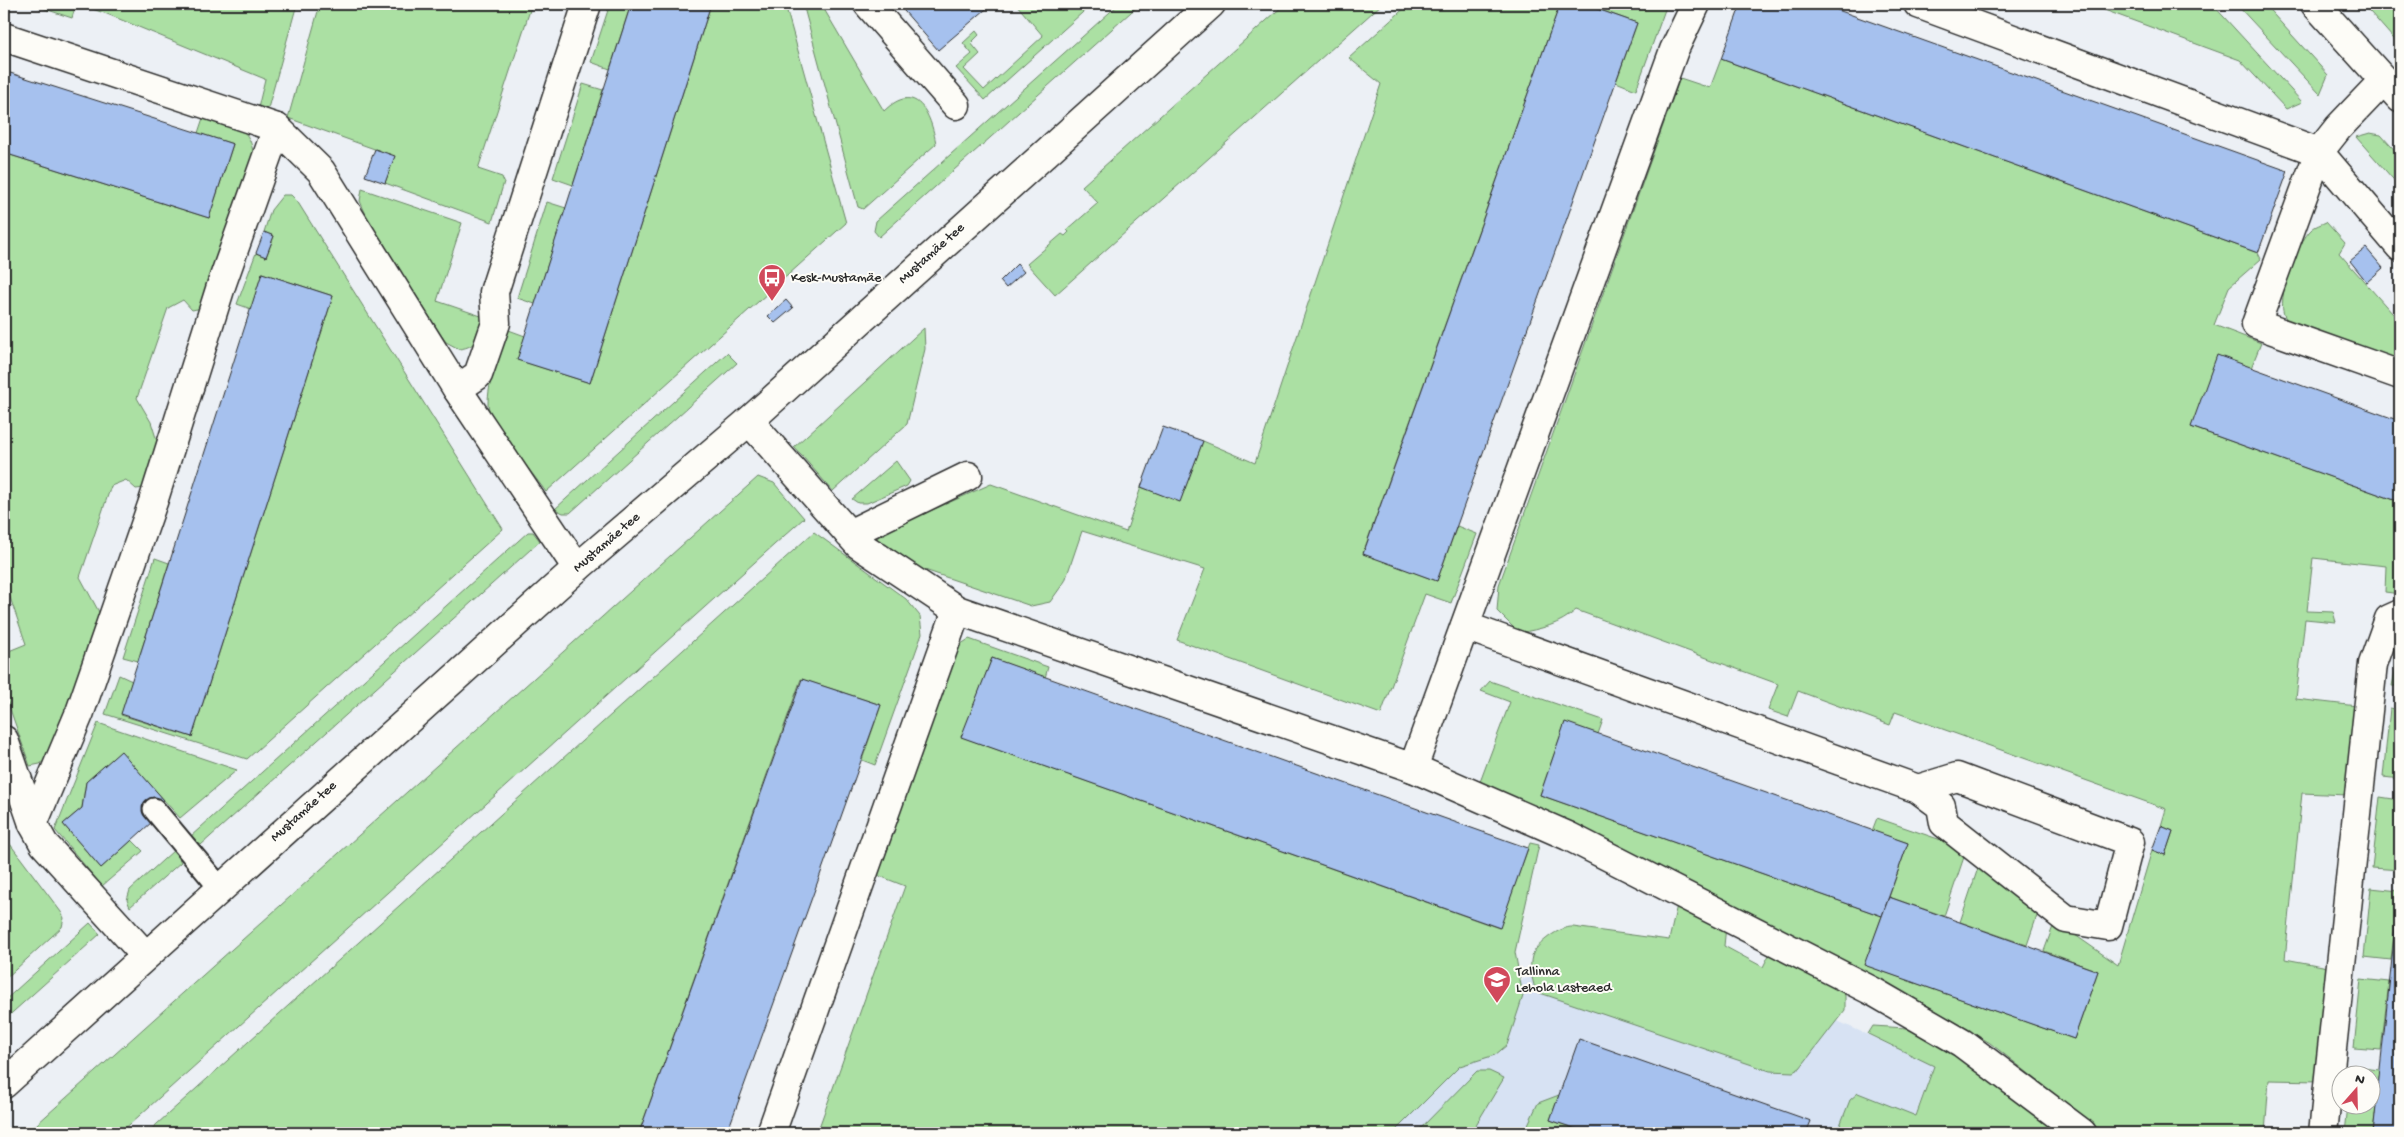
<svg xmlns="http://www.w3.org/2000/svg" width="2404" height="1137" font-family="'Gochi Hand',sans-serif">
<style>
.built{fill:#d7e2f3}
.green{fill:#abe0a3;stroke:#6b8667}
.building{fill:#a6c1ee;stroke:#2b2b2b}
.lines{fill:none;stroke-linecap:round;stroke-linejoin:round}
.lane-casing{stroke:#2b2b2b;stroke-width:25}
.street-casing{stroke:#2b2b2b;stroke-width:31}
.secondary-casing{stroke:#2b2b2b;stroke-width:31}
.lane{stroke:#fdfcf7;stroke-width:21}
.street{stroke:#fdfcf7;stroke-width:28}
.secondary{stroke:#fdfcf7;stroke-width:28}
.labels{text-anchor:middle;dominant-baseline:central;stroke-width:4;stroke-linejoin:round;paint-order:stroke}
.street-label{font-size:14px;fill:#2b2b2b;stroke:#fdfcf7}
.poi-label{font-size:14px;fill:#2b2b2b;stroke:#fdfcf7;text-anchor:start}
</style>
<rect width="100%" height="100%" fill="#ecf0f5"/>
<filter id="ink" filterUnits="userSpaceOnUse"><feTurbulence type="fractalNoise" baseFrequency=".02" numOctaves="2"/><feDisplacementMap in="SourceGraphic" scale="10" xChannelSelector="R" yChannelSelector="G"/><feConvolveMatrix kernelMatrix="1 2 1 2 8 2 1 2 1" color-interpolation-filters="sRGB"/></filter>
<g filter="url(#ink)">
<polygon class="built" points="1664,942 1934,1065 1909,1133 1147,1133 1426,975 1521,980"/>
<g class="green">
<polygon points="30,4 76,4 72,18"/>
<polygon points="78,4 297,4 267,112 258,108 265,79 107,14"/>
<polygon points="320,4 532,4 478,169 502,177 504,182 492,222 385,183 394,156 288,118"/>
<polygon points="610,4 631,4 610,69 591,62"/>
<path d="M711,4H785L846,223L546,492C534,475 490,422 488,405C487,387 499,347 506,329L525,336L518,360L590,383Z"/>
<path d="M803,4H821L884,111C916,80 931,113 936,144L863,209L858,207Z"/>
<polygon points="1016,4 1092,4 985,100 956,68 972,54 963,43 976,31 979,35 971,43 980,54 964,69 984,90 1043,36"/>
<polygon points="1119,4 1140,4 879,237 874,231 876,221"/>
<polygon points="1285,4 1382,4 1055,295 1027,264 1062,234 1065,236 1069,232 1067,230 1098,203 1082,186"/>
<polygon points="1409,4 1560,4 1363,553 1437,581 1457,526 1477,534 1451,603 1425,594 1381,714 1177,640 1205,569 1082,531 1065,581 1050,602 1031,606 910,565 875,543 882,529 896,526 991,484 1126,532 1141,487 1180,501 1203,441 1255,463 1381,84 1349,58"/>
<polygon points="1583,4 1667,4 1636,90 1616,82 1637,23"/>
<polygon points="2088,4 2212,4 2302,102 2286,109 2240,60"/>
<polygon points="2236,4 2264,4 2328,75 2320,94"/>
<polygon points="2363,4 2400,4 2400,46"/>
<path d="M1721,59L2258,253L2261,259L2229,287L2214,325L2261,343L2251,368L2191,427L2400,502V594L2385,592L2386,566L2313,558L2307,611L2333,612L2336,622L2305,619L2296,699L2357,706L2347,795L2302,793L2285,959L2328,967L2319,1081L2269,1080L2265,1133H2104L1990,1043L1928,1006L1806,942L1480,782L1510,702L1481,691L1490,681L1603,720L1598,734L1565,723L1540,795L1882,916L1865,965L2074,1039L2098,971L2044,951L2055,921L2118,965L2152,850L2165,855L2173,831L2161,826L2166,809L1895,712L1890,725L1798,691L1788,717L1768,710L1778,684L1576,610C1560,625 1540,629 1519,633L1497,611L1499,585L1680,78L1710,88Z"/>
<polygon points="583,84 603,90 573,185 553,178"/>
<path d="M204,115C228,124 250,124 253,153L202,308L192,310L183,300L168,308L137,398L151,422L158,444L144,488L136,489L126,480L111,486L80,577L99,612L98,634L48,758L40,764L30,766L4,692V653L26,644L4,580V153L209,218L233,144L198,133Z"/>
<polygon points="2370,133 2381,135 2400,156 2400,187 2356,137"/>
<path d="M362,189L462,223L437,301L481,316L483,319C479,336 478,347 459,349L446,342L441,335L367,217L360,201Z"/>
<polygon points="283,195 291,195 297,201 503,529 247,759 105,714 119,675 132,681 121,715 192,737 333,296 262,273 251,309 237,304 256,253 266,257 274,236 264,232 271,210"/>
<polygon points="547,202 566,208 535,304 517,298"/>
<path d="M2326,222L2345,243L2339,253L2400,322V365L2296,328C2293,325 2287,321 2285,317C2275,299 2297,242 2312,229C2315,226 2322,224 2326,222Z"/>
<polygon points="924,328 925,349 907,424 833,491 794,447"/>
<polygon points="727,353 737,363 570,513 563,513 555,509"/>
<polygon points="896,461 910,481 907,486 867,503 858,503 852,499"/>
<polygon points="758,477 774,483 804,518 120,1133 27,1133"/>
<polygon points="528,532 533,532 540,541 201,845 190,837"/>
<polygon points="814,532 906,599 920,616 922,634 875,765 862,760 881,705 801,679 639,1133 147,1133"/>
<polygon points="155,558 169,563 138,661 123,657"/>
<polygon points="969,639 1048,667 1045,678 992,658 962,737 1499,928 1530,843 1539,845 1515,952 1523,996 1507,1045 1495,1055 1460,1066 1393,1133 817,1133 905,886 877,875 951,665 961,644"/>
<polygon points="2400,648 2400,686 2392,686"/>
<polygon points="2390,708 2400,710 2400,779 2383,777"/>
<polygon points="98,723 237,770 180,818 121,752 86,782 82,808 63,824 101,868 132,840 143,851 102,886 55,830"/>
<polygon points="2380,797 2400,800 2400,870 2372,868"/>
<polygon points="1877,818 1944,841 1964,857 1944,916 1889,897 1908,843 1872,831"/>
<polygon points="4,836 61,912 64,918 62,927 4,980"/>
<polygon points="174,850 181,862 130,907 127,900 130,890"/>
<polygon points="1978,868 2039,910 2027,945 1960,922"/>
<polygon points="2371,888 2399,891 2391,960 2364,957"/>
<path d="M1677,905L1726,926L1724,946L1763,967L1771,951L1837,986L1845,995V1010L1800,1068L1793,1072L1770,1071L1540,993L1535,989C1532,978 1529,967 1532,956C1536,944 1560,926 1573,927L1669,940Z"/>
<polygon points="90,923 100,934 4,1020 4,1001"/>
<polygon points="2361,979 2389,982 2381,1050 2354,1048"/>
<polygon points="1873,1026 1906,1028 1946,1048 2062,1133 1837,1133 1850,1100 1858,1093 1916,1116 1934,1066 1868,1034"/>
<polygon points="2352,1067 2380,1070 2373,1133 2345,1133 2348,1105 2372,1104 2372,1074 2351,1074"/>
<polygon points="1477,1071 1489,1071 1504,1078 1471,1133 1416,1133"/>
<polygon points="1559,1095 1550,1120 1588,1133 1524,1133 1538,1103"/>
</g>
<g class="building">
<polygon points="631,4 711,4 590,383 517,360"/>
<polygon points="898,4 992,4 938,50"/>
<polygon points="1560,4 1583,4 1637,23 1437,581 1363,554"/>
<polygon points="1741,4 1821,4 2288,171 2258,253 1721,59"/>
<polygon points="4,71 233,144 209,218 4,153"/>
<polygon points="375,149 395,156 385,183 365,176"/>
<polygon points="264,232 274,236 266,257 256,253"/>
<polygon points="2366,248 2383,268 2367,282 2350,261"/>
<polygon points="1017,264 1024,272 1006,288 1000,281"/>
<polygon points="262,273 333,296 192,737 121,714"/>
<polygon points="786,300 793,308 775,323 768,316"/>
<polygon points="2217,355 2400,421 2400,502 2191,427"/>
<polygon points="1163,427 1203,441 1180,502 1141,487"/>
<polygon points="992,658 1528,848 1500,928 961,737"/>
<polygon points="802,679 881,705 823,867 727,1133 639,1133"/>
<polygon points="1565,722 1908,843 1882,916 1540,795"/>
<polygon points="121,751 164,800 146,816 152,822 101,868 63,824 82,808 86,782"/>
<polygon points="2161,826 2173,831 2165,855 2152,850"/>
<polygon points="2400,875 2400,1133 2373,1133 2391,968"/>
<polygon points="1889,897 2098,971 2074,1039 1864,965"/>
<polygon points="1579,1039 1811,1121 1806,1133 1588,1133 1550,1120"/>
</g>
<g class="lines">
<defs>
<polyline id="lane" points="154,809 220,888"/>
<g id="street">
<polyline points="868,4 956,105"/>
<polyline points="1918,4 2319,152 2256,324 2400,375"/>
<polyline points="4,37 277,128 321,171 457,389 577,568"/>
<polyline points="2384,80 2338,128 2319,152 2400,247"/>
<polyline points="457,389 478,375 496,323 494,292 587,4"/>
<polyline points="749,421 858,544 957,610 1413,768 1674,50 1696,4"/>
<polyline points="849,534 968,476"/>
<polyline points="1465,626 1918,789 1957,777 2130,842 2108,926 2066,919 1944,823 1941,806 1918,789"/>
<polyline points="4,740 33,824 44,844 145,955"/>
<polyline points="1413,768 1568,836 1874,992 1962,1043 2082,1133"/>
<polyline points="33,824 80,712 153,502 222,283 277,128"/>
<polyline points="771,1133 957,610"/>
<polyline points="2323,1133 2373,664 2389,619 2400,614"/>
</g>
<g id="secondary">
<polyline points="2315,4 2400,98"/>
<polyline points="4,1084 577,568 749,421 1211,4"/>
</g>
</defs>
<use href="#lane" class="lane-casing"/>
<use href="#street" class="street-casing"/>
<use href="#secondary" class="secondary-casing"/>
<use href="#lane" class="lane"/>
<use href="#street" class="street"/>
<use href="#secondary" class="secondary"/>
</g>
</g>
<defs>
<symbol id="bus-pin" viewBox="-11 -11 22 30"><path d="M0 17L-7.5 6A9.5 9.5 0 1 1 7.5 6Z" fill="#d1495b" stroke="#fdfcf7"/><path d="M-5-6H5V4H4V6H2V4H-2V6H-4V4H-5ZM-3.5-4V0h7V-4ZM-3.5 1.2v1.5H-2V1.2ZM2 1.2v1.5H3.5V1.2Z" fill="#fff"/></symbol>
<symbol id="school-pin" viewBox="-11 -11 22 30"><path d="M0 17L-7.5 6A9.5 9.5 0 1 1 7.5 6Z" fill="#d1495b" stroke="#fdfcf7"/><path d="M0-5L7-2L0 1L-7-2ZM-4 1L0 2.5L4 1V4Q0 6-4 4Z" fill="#fff"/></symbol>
</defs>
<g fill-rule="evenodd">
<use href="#bus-pin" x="756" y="262" width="32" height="43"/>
<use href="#school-pin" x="1481" y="964" width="32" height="43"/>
</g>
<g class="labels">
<g class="street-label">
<text transform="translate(932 254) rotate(-42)">Mustamäe tee</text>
<text transform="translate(607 543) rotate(-41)">Mustamäe tee</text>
<text transform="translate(304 812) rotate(-42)">Mustamäe tee</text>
</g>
<g class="poi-label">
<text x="791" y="278">Kesk-Mustamäe</text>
<text x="1516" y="972">Tallinna<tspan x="1516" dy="16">Lehola Lasteaed</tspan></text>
</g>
</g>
<rect width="2404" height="1137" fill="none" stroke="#fdfcf7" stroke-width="20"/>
<rect x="10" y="10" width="2384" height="1117" fill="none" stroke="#2b2b2b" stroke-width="2" filter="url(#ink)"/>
<g transform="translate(2356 1090) rotate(20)"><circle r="24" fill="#fdfcf7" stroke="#a9a8a5"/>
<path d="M0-4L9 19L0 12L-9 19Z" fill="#d1495b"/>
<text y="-8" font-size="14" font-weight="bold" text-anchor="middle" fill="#2b2b2b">N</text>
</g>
</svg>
